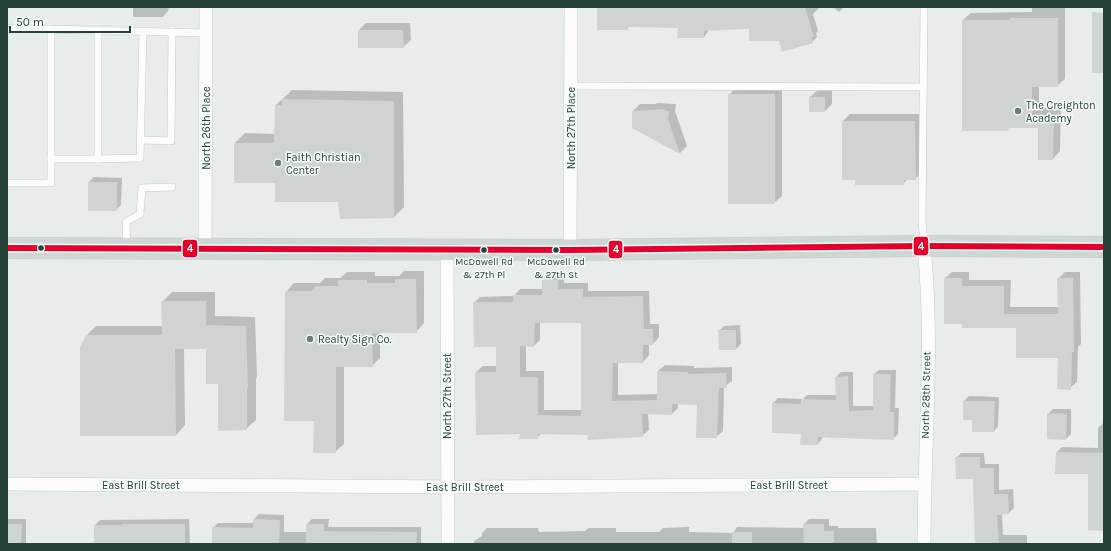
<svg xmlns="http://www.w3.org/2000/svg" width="1111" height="551" font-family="Karla,sans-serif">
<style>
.shadow{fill:#0003;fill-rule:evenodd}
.building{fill:#cfd4d2;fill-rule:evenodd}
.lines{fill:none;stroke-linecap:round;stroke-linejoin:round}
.lane-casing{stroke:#c5cac8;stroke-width:8}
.street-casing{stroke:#c5cac8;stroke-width:14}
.primary-casing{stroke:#c3ccc9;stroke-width:22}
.lane{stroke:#fcfcfc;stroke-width:7}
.street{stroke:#fcfcfc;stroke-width:13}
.primary{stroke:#cfd7d5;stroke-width:21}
.bus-1-casing{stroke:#f7fbf9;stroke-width:9}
.bus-1{stroke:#e4002b;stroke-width:6}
.poi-dot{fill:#697e78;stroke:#f7fbf9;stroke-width:1.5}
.bus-dot{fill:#24423a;stroke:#f7fbf9;stroke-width:1.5}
.labels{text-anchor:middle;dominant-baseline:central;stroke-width:3;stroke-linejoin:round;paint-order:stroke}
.bus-label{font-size:10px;fill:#24423a;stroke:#f7fbf9}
.poi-label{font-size:11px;fill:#24423a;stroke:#f7fbf9;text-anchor:start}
.street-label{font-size:11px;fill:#24423a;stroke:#f7fbf9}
.line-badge{stroke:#f7fbf9;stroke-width:1.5}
.badge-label{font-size:11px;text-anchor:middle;font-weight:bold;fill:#fff}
</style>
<rect width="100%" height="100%" fill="#e8edeb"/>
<g class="shadow">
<polygon points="133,7 169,7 168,11 163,17 133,17"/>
<polygon points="599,7 820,7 813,14 818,31 816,33 817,37 812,42 780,40 750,28 709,30 704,37 679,27 630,26 627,29 598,8"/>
<polygon points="833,7 844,7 839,12"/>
<polygon points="1032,7 1065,7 1065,79 1057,86 1039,86 1039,108 1061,108 1060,151 1053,159 1040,127 1010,127 1007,130 963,20 971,13 1032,12"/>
<polygon points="366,23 410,23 411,40 403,47 359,30"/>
<polygon points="736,87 782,87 782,196 774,203 729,95"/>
<polygon points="292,90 403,92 404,207 394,217 276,182 235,182 235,143 245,133 275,134 276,105"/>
<polygon points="818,90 832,90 832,104 825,111 810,97"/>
<polygon points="657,103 676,104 675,111 687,146 680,153 633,128 633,111 640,104 656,104"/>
<polygon points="850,114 922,114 923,171 915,179 908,179 903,184 843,121"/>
<polygon points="94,177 122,178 121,205 116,210 89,182"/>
<polygon points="404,271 424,271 424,323 416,332 380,332 380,358 372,366 344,366 344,444 335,452 315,420 286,292 294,283 320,283 325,278 340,278 347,272 375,272 375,276 399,276"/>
<polygon points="952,272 969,272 969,280 1011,280 1010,307 1059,307 1058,279 1065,272 1080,272 1081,344 1078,347 1077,382 1070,388 1059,357 945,278"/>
<path d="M550,275H564V283H588V291H649L650,324H659V337L653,344H649V355L643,362H618V395L658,394V371L665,365L694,366V368L732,367V381L724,387L723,431L716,437L698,404H678V408L672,414L648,413L649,430L642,436L542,433L537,438L521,433L476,372L483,366H497V346L474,303L480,297L514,296L520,289H543V281ZM540,322H582V410H544V371H526V346H534L540,340Z"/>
<polygon points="172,292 215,292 215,316 255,317 257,377 256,379 256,420 246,429 219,383 207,348 184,348 185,425 176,435 86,336 96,326 163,326 162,302"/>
<polygon points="740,325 741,344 736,349 719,331 724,326"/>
<polygon points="879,370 896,370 895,408 899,408 898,434 893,439 823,437 818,444 802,433 773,403 778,398 803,399 807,395 837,395 836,377 841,372 853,372 853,406 874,406 874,374"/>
<polygon points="969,396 999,397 998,426 994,431 973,419 964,401"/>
<polygon points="1053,409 1071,409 1071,434 1066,439 1048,414"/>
<polygon points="1103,423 1104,423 1104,530 1089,473 1056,473 1057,452 1062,447 1098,448 1098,428"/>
<polygon points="961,453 984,453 985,464 999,464 999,490 1013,489 1014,508 1009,513 1002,513 1003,535 1027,535 1027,544 976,544 974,478 956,458"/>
<polygon points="259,514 284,515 284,532 307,532 307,524 312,519 329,519 328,527 421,527 421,544 213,544 213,528 218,523 254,523 254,519"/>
<rect x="7" y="519" width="19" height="25"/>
<polygon points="189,519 190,544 95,544 95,525 100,520"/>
<polygon points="809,519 829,519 829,526 838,526 838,528 876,528 877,544 474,544 474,541 482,536 482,533 487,528 538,528 539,532 585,531 588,528 616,528 616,532 659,532 663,528 689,527 689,532 733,533 737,527 804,528 804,524"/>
</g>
<g class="building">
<polygon points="805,7 814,37 811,37 813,43 782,52 779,41 749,41 749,29 704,31 704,38 677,38 678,28 628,27 628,30 597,30 597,8"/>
<polygon points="1092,12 1104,13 1104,73 1092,73"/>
<polygon points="1010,18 1058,18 1058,87 1032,87 1032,115 1054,115 1053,160 1038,160 1038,128 1008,128 1008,131 962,131 962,20 1010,20"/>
<polygon points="358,30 403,30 404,48 358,48"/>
<rect x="728" y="94" width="47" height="110"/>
<rect x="809" y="97" width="16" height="15"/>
<polygon points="282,99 394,101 394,218 340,219 338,202 275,202 275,183 234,183 234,143 274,143 275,105 282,105"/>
<polygon points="665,109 665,111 669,111 668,119 680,154 632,128 632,111"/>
<polygon points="842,121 915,121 916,180 904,180 904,185 855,185 855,180 842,180"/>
<rect x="88" y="182" width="29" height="29"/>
<polygon points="944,278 962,278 962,286 1004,286 1004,314 1058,314 1057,278 1073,278 1074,352 1072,352 1071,390 1057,389 1058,358 1016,358 1016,328 962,328 962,324 944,324"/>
<polygon points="395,279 416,279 417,333 372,333 373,367 336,367 336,453 313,453 314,421 284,421 285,291 311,291 316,286 338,286 338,280 367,280 367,283 395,283"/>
<path d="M542,280H558V289H583V297L643,296L644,329H653V345H643V363H613L612,401L657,400V371L688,372V374L726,373L727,388H719L717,438H696L697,405L672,404V415L642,414L643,437L587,440L588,435L538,434V439H519L520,434L476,435L475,372H496V347H474L473,302H513V295H542ZM535,323H581V416L538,415V377H520V346L534,347Z"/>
<polygon points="161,301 206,301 206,325 246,326 248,388 247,388 247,430 218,431 218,384 206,384 206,349 175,349 176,436 80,436 80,347 86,335 162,335"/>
<polygon points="718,330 736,330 736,350 719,350"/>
<polygon points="873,374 891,374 890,412 894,412 894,440 818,437 818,445 800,445 801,434 772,433 772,403 801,404 801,399 836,400 835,377 848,376 849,411 873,410"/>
<polygon points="963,401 995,401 994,432 972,432 972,420 963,420"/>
<polygon points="1047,413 1067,414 1066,440 1047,439"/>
<polygon points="1056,452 1104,453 1104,531 1088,530 1088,474 1055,474"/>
<polygon points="955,457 980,457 980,468 994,468 994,494 1008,494 1009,514 997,515 999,544 975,544 973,479 956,479"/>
<polygon points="253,519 280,520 279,544 212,544 212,527 253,528"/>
<polygon points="7,524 22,524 21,544 7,544"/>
<polygon points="122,524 185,524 185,544 94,544 94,525 122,525"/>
<polygon points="306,524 324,524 324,531 417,532 416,544 306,544"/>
<polygon points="803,524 824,524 824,531 834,531 834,544 804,544"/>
<rect x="732" y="532" width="20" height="12"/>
</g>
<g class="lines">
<defs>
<g id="lane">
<polyline points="7,28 206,33"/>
<polyline points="98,30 98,159 140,158 143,32"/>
<polyline points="571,86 923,87"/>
<polyline points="141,140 171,141 172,32"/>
<polyline points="51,159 98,159"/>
<polyline points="7,183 51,183 51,29"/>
<polyline points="924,244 922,222 924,7"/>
<polyline points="127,248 126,222 140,214 142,188 172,187"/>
</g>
<g id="street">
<path d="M924,246C934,345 924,445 924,544"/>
<polyline points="205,248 206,7"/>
<polyline points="447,249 448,544"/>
<polyline points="570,250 571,7"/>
<polyline points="7,484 463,487 924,484"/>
</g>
<polyline id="primary" points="7,248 570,250 924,246 1104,247"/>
</defs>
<use href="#lane" class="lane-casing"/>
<use href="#street" class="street-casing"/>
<use href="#primary" class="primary-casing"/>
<use href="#lane" class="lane"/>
<use href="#street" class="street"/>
<use href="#primary" class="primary"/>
<defs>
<polyline id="bus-1" points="7,248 570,250 924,246 1104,247"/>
</defs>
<use href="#bus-1" class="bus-1-casing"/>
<use href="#bus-1" class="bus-1"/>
</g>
<g class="poi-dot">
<circle cx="1018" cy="111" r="4"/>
<circle cx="278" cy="163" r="4"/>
<circle cx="310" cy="339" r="4"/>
</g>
<g class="bus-dot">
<circle cx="41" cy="248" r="3.5"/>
<circle cx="484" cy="250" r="3.5"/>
<circle cx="556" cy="250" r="3.5"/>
</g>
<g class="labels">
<g class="bus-label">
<text x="484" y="262">McDowell Rd<tspan x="484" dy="13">&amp; 27th Pl</tspan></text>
<text x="556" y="262">McDowell Rd<tspan x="556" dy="13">&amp; 27th St</tspan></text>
</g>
<g class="poi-label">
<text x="1026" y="105">The Creighton<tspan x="1026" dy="13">Academy</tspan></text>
<text x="286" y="157">Faith Christian<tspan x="286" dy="13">Center</tspan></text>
<text x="318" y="339">Realty Sign Co.</text>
</g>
<g class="street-label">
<text transform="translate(206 128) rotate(-90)">North 26th Place</text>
<text transform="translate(571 128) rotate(-90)">North 27th Place</text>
<text transform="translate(926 395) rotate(-89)">North 28th Street</text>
<text transform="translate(447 396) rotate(-90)">North 27th Street</text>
<text x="141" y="485">East Brill Street</text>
<text x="789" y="485">East Brill Street</text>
<text x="465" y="487">East Brill Street</text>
</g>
</g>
<g class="line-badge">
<rect x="913" y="236" width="16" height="20" rx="4" fill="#e4002b"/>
<rect x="182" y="239" width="16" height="19" rx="4" fill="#e4002b"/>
<rect x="608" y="240" width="15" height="19" rx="4" fill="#e4002b"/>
</g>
<g class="badge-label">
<text x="921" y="250">4</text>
<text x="190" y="252">4</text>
<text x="616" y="253">4</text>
</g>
<rect width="1111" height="551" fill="none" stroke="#24423a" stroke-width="16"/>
<path d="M10 26v6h120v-6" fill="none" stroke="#24423a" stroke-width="2"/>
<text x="16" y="26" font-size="12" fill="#24423a" stroke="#f7fbf9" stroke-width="3" paint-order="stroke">50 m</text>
</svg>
